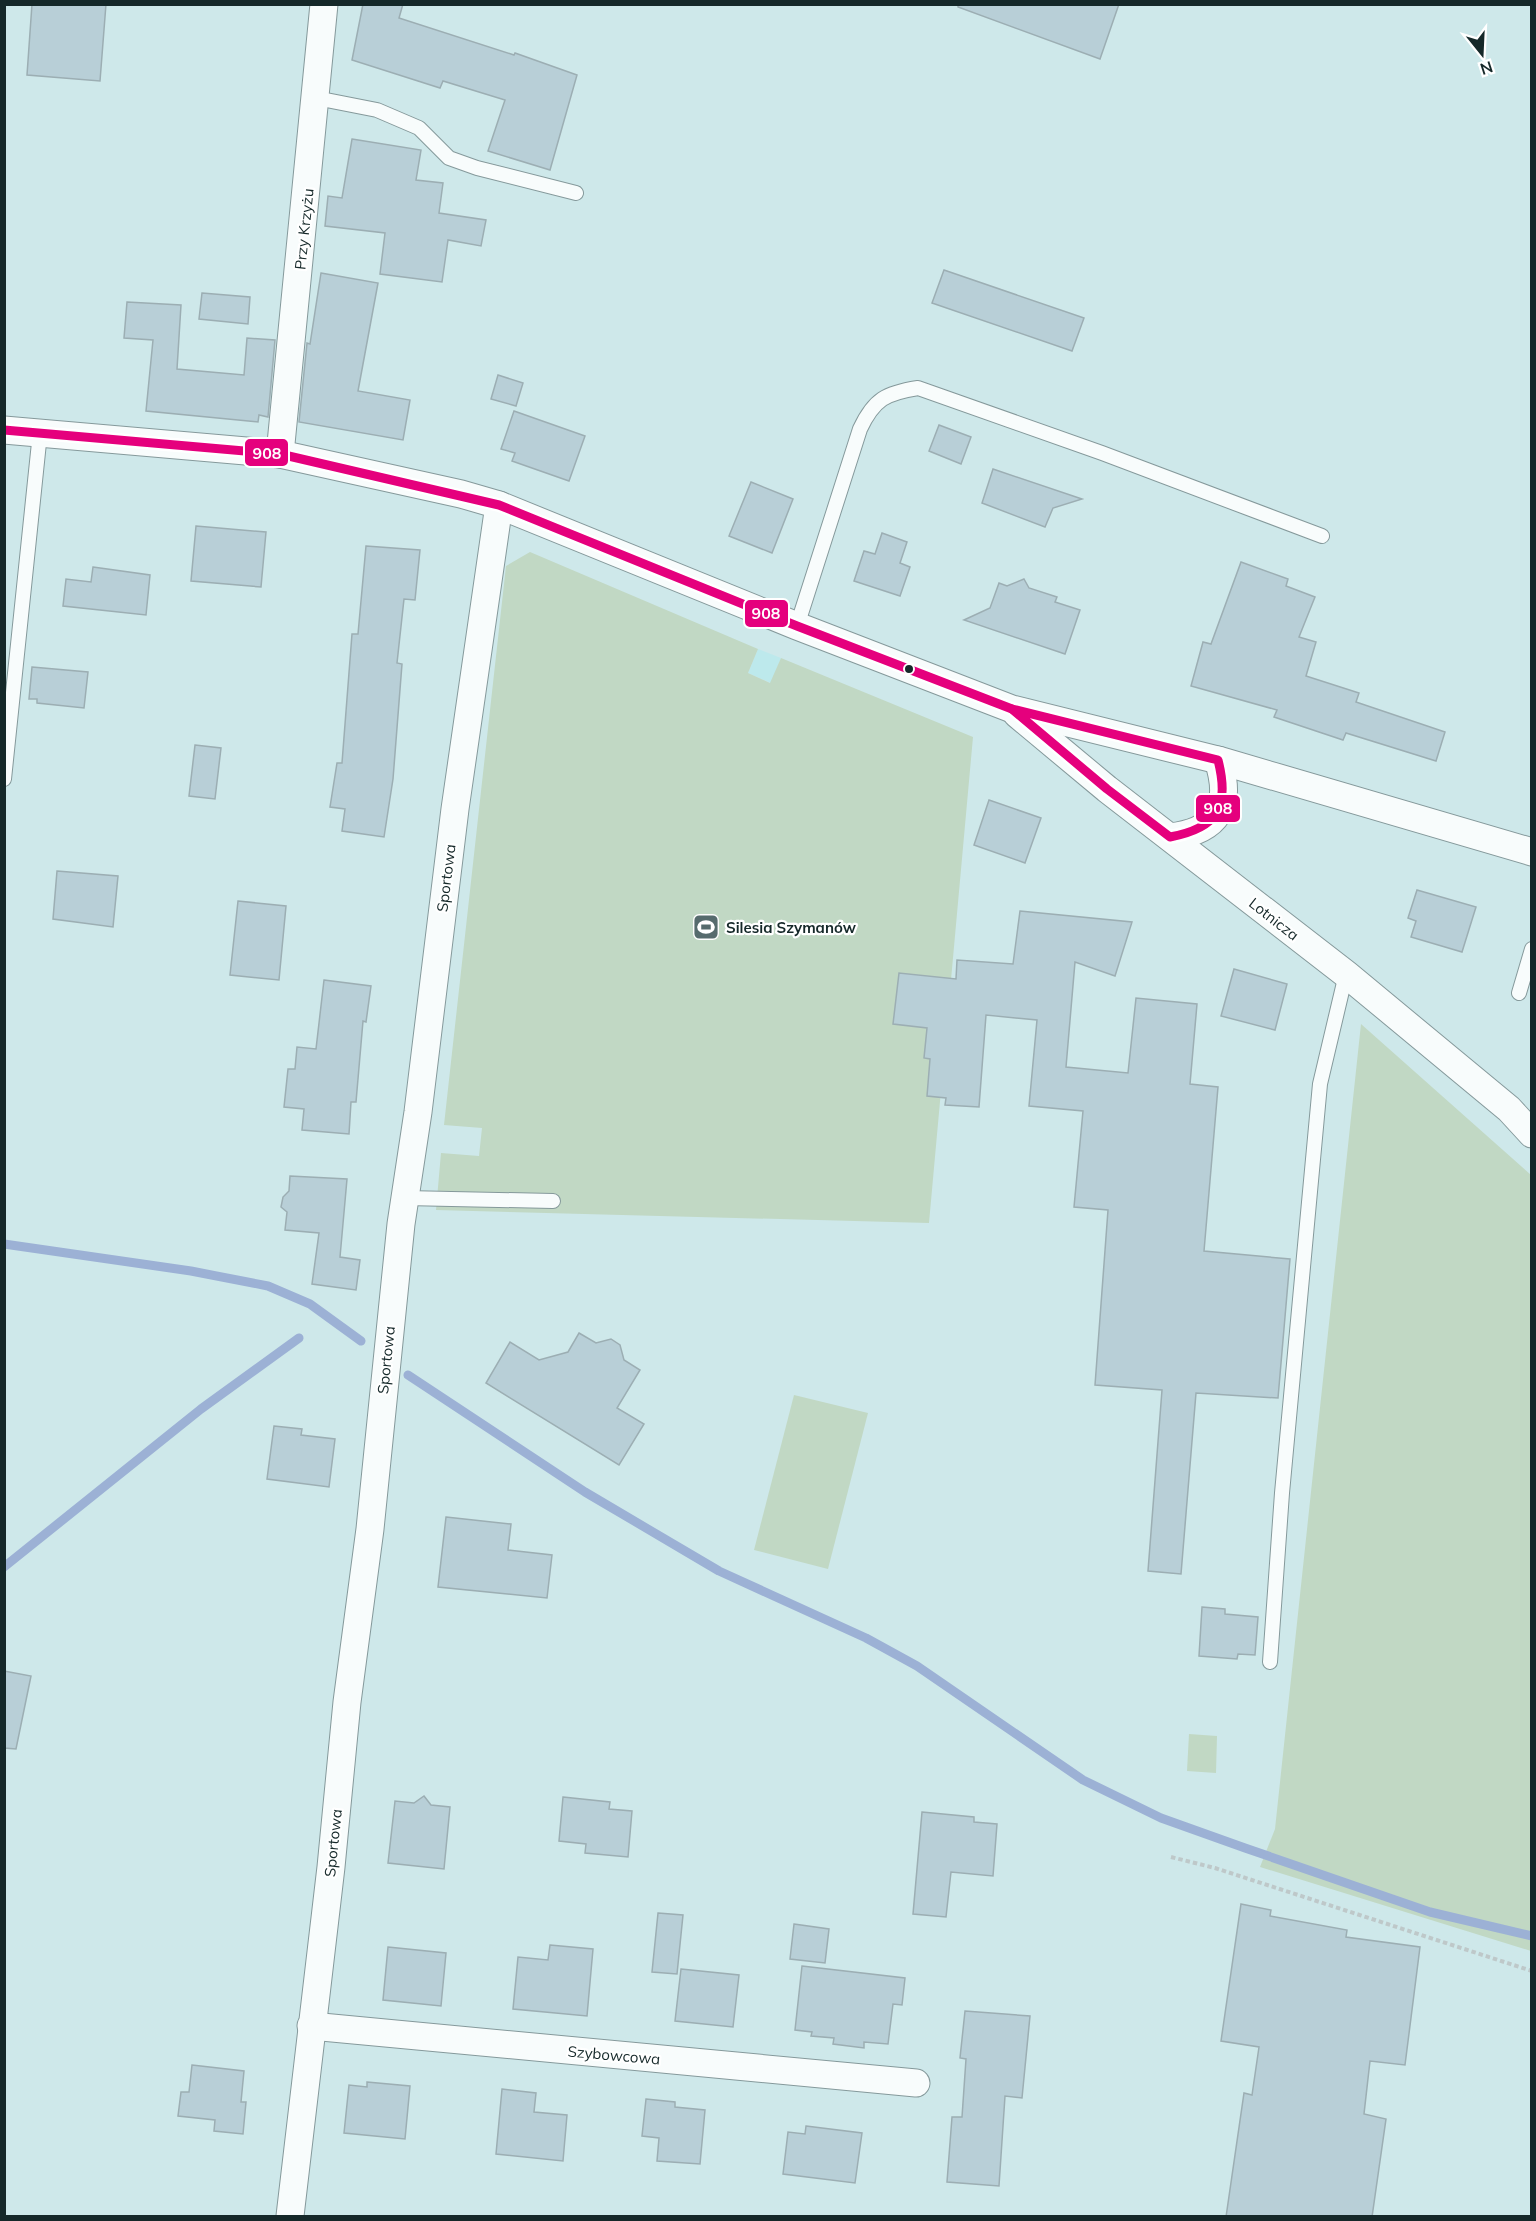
<svg xmlns="http://www.w3.org/2000/svg" width="1536" height="2221" font-family="Mulish,sans-serif">
<style>
.built{fill:#bde9ec}
.green{fill:#c1d8c4}
.lines{fill:none;stroke-linecap:round;stroke-linejoin:round}
.stream{stroke:#9cb1d5;stroke-width:9}
.building{fill:#b8cfd7;stroke:#9caeb3;stroke-width:1.5}
.service-casing{stroke:#85999b;stroke-width:16}
.minor-casing{stroke:#85999b;stroke-width:29}
.path{stroke:#bec8c9;stroke-width:4;stroke-dasharray:4.5 3;stroke-linecap:butt}
.service{stroke:#f8fcfc;stroke-width:14}
.minor{stroke:#f8fcfc;stroke-width:27}
.bus-1-casing{stroke:#fff;stroke-width:14}
.bus-1{stroke:#e5007d;stroke-width:9}
.bus-dot{fill:#152829;stroke:#fff;stroke-width:2}
.labels{text-anchor:middle;dominant-baseline:central;stroke-width:4.5;stroke-linejoin:round;paint-order:stroke}
.street-label{font-size:15px;fill:#152829;stroke:#fff}
.poi-label{font-size:15px;font-weight:bold;fill:#152829;stroke:#fff;text-anchor:start}
.line-badge{stroke:#fff;stroke-width:2}
.badge-label{font-size:16px;text-anchor:middle;font-weight:bold;fill:#fff}
</style>
<rect width="100%" height="100%" fill="#cee8ea"/>
<polygon class="built" points="758,649 781,658 771,683 748,673"/>
<g class="green">
<polygon points="530,552 758,649 748,673 770,683 781,658 973,737 929,1223 436,1210 441,1153 479,1156 482,1128 444,1125 506,566"/>
<polygon points="1361,1024 1531,1175 1531,1951 1260,1867 1275,1829"/>
<polygon points="794,1395 868,1413 828,1569 754,1550"/>
<polygon points="1189,1734 1217,1736 1216,1773 1187,1771"/>
</g>
<g class="lines">
<g class="stream">
<polyline points="4,1244 191,1271 268,1286 310,1304 361,1341"/>
<polyline points="408,1375 585,1492 719,1571 866,1638 917,1666 1083,1780 1161,1818 1245,1848 1430,1912 1532,1936"/>
<polyline points="4,1567 201,1409 299,1338"/>
</g>
</g>
<g class="building">
<polygon points="32,4 106,4 100,81 27,75"/>
<polygon points="363,4 403,4 399,18 514,55 515,53 577,75 550,170 488,151 505,100 443,81 440,88 352,60"/>
<polygon points="958,4 1119,4 1100,59 958,7"/>
<polygon points="352,139 421,150 416,180 443,183 439,213 486,220 481,246 448,240 442,282 380,274 385,233 325,226 328,196 342,198"/>
<polygon points="944,270 1084,318 1072,351 932,303"/>
<polygon points="321,273 378,283 358,391 410,400 403,440 299,422 307,343 310,344"/>
<polygon points="202,293 250,297 248,324 199,319"/>
<polygon points="127,302 181,305 177,369 244,375 247,338 275,340 268,417 259,415 258,422 146,411 153,340 124,338"/>
<polygon points="498,375 523,383 516,406 491,399"/>
<polygon points="514,411 585,436 569,481 512,461 515,453 501,449"/>
<polygon points="939,425 971,437 961,464 929,451"/>
<polygon points="993,469 1082,499 1053,508 1045,527 982,503"/>
<polygon points="751,482 793,499 772,553 729,536"/>
<polygon points="196,526 266,532 261,587 191,581"/>
<polygon points="882,533 907,542 900,563 910,567 900,596 854,581 864,551 875,554"/>
<polygon points="366,546 420,550 415,600 404,599 397,663 402,664 393,779 384,837 342,831 345,809 330,807 337,763 342,763 352,634 358,634"/>
<polygon points="1241,562 1288,579 1286,586 1315,597 1299,637 1316,642 1306,676 1359,693 1356,702 1445,732 1436,761 1346,733 1343,740 1274,717 1277,710 1191,686 1203,642 1211,644"/>
<polygon points="93,567 150,575 146,615 63,606 66,579 91,582"/>
<polygon points="1024,579 1029,588 1057,597 1055,602 1080,610 1065,654 964,620 990,608 999,583 1007,586"/>
<polygon points="32,667 88,672 84,708 37,703 37,699 29,699"/>
<polygon points="195,745 221,748 215,799 189,796"/>
<polygon points="989,800 1041,818 1025,863 974,845"/>
<polygon points="57,871 118,876 113,927 53,919"/>
<polygon points="1417,890 1476,907 1462,952 1411,937 1416,921 1408,918"/>
<polygon points="238,901 286,906 279,980 230,975"/>
<polygon points="1020,911 1132,922 1115,976 1075,962 1066,1067 1128,1073 1136,998 1197,1004 1190,1084 1218,1087 1204,1251 1290,1259 1278,1398 1196,1393 1181,1574 1148,1571 1162,1390 1095,1385 1108,1210 1074,1207 1083,1111 1029,1106 1037,1020 986,1015 979,1107 945,1105 946,1098 927,1096 930,1059 924,1058 927,1028 893,1024 899,973 956,979 957,960 1013,964"/>
<polygon points="1234,969 1287,984 1275,1030 1221,1016"/>
<polygon points="324,980 371,986 366,1022 363,1021 356,1102 351,1102 349,1134 302,1130 304,1109 284,1107 288,1069 295,1069 297,1047 316,1049"/>
<polygon points="290,1176 347,1179 340,1257 360,1260 356,1290 312,1284 319,1233 285,1230 287,1212 281,1207 283,1197 289,1191"/>
<polygon points="579,1333 596,1343 611,1339 620,1345 624,1360 640,1370 617,1408 644,1424 619,1465 486,1383 510,1342 539,1360 568,1352"/>
<polygon points="274,1426 302,1429 301,1435 335,1439 329,1487 267,1479"/>
<polygon points="446,1517 511,1524 508,1550 552,1555 547,1598 438,1587"/>
<polygon points="1202,1607 1225,1609 1225,1614 1258,1617 1255,1655 1238,1654 1237,1659 1199,1656"/>
<polygon points="4,1671 31,1676 16,1749 4,1748"/>
<polygon points="424,1796 431,1805 450,1807 444,1869 388,1863 395,1801 414,1803"/>
<polygon points="563,1797 610,1802 609,1809 632,1811 628,1857 585,1853 586,1844 559,1841"/>
<polygon points="922,1812 974,1817 974,1822 997,1824 993,1876 951,1872 946,1917 913,1914"/>
<polygon points="1241,1904 1271,1910 1270,1916 1347,1930 1346,1937 1420,1947 1405,2065 1370,2061 1364,2114 1386,2119 1372,2217 1226,2217 1244,2093 1252,2095 1259,2047 1221,2041"/>
<polygon points="658,1913 683,1915 677,1974 652,1972"/>
<polygon points="794,1924 829,1929 825,1963 790,1959"/>
<polygon points="550,1945 593,1949 587,2016 513,2009 518,1957 548,1960"/>
<polygon points="388,1947 446,1953 441,2006 383,2000"/>
<polygon points="802,1966 905,1978 902,2005 893,2004 888,2044 864,2042 864,2048 833,2044 834,2038 811,2036 812,2032 795,2030"/>
<polygon points="681,1969 739,1975 733,2027 675,2021"/>
<polygon points="965,2011 1030,2016 1022,2098 1005,2096 999,2186 947,2182 952,2117 962,2117 966,2059 960,2058"/>
<polygon points="192,2065 244,2071 241,2102 246,2102 243,2134 214,2131 215,2120 178,2116 181,2092 189,2092"/>
<polygon points="367,2082 410,2086 405,2139 344,2133 349,2085 367,2087"/>
<polygon points="502,2089 536,2093 534,2112 567,2115 563,2161 496,2154"/>
<polygon points="646,2099 675,2102 675,2107 705,2110 700,2164 657,2161 659,2138 642,2136"/>
<polygon points="806,2126 862,2133 855,2183 783,2174 788,2132 805,2134"/>
</g>
<g class="lines">
<defs>
<g id="service">
<polyline points="316,98 377,110 419,128 449,158 477,168 576,193"/>
<path d="M797,626L860,429C874,399 886,393 918,388L1102,453L1322,536"/>
<polyline points="4,779 40,433"/>
<polyline points="1519,993 1532,949"/>
<polyline points="405,1198 553,1201"/>
<polyline points="1270,1662 1282,1493 1320,1084 1346,974"/>
</g>
<g id="minor">
<polyline points="4,430 280,454 461,494 499,505 797,626 1012,709 1218,760 1532,852"/>
<polyline points="280,454 324,4"/>
<polyline points="1017,714 1107,789 1346,974 1509,1109 1532,1134"/>
<path d="M1170,837C1218,831 1233,806 1218,760"/>
<polyline points="311,2026 916,2083"/>
<polyline points="290,2216 331,1867 347,1702 370,1529 401,1224 418,1112 455,809 499,505"/>
</g>
</defs>
<use href="#service" class="service-casing"/>
<use href="#minor" class="minor-casing"/>
<polyline class="path" points="1171,1857 1215,1868 1532,1971"/>
<use href="#service" class="service"/>
<use href="#minor" class="minor"/>
<defs>
<g id="bus-1">
<polyline points="4,430 280,454 499,505 797,626 1012,709"/>
<path d="M1012,709L1218,760C1230,807 1218,828 1170,837L1107,789Z"/>
</g>
</defs>
<use href="#bus-1" class="bus-1-casing"/>
<use href="#bus-1" class="bus-1"/>
</g>
<defs>
<symbol id="stadium-square" viewBox="-11 -11 22 22"><rect x="-9" y="-9" width="18" height="18" rx="4" fill="#566b6d" stroke="#fff"/><path d="M0-5a6.5 5 0 1 0 0 10a6.5 5 0 1 0 0-10ZM-3.5-1.8h7v3.6h-7Z" fill="#fff"/></symbol>
</defs>
<g fill-rule="evenodd">
<use href="#stadium-square" x="691" y="912" width="30" height="30"/>
</g>
<circle class="bus-dot" cx="909" cy="669" r="5"/>
<g class="labels">
<g class="street-label">
<text transform="translate(304 229) rotate(-84)">Przy Krzyżu</text>
<text transform="translate(446 878) rotate(-83)">Sportowa</text>
<text transform="translate(1274 919) rotate(38)">Lotnicza</text>
<text transform="translate(386 1360) rotate(-84)">Sportowa</text>
<text transform="translate(333 1843) rotate(-84)">Sportowa</text>
<text transform="translate(614 2055) rotate(5)">Szybowcowa</text>
</g>
<g class="poi-label">
<text x="726" y="927">Silesia Szymanów</text>
</g>
</g>
<g class="line-badge">
<rect x="244" y="438" width="45" height="29" rx="6" fill="#e5007d"/>
<rect x="744" y="599" width="45" height="29" rx="6" fill="#e5007d"/>
<rect x="1195" y="794" width="46" height="29" rx="6" fill="#e5007d"/>
</g>
<g class="badge-label">
<text x="267" y="459">908</text>
<text x="766" y="619">908</text>
<text x="1218" y="814">908</text>
</g>
<rect width="1536" height="2221" fill="none" stroke="#152829" stroke-width="12"/>
<g transform="translate(1482 54) rotate(162)" stroke="#ffffff" stroke-width="4.5" paint-order="stroke">
<path d="M0-4.5L10 22L0 15L-10 22Z" fill="#152829"/>
<text y="-9" font-size="16" font-weight="bold" text-anchor="middle" fill="#152829">N</text>
</g>
</svg>
